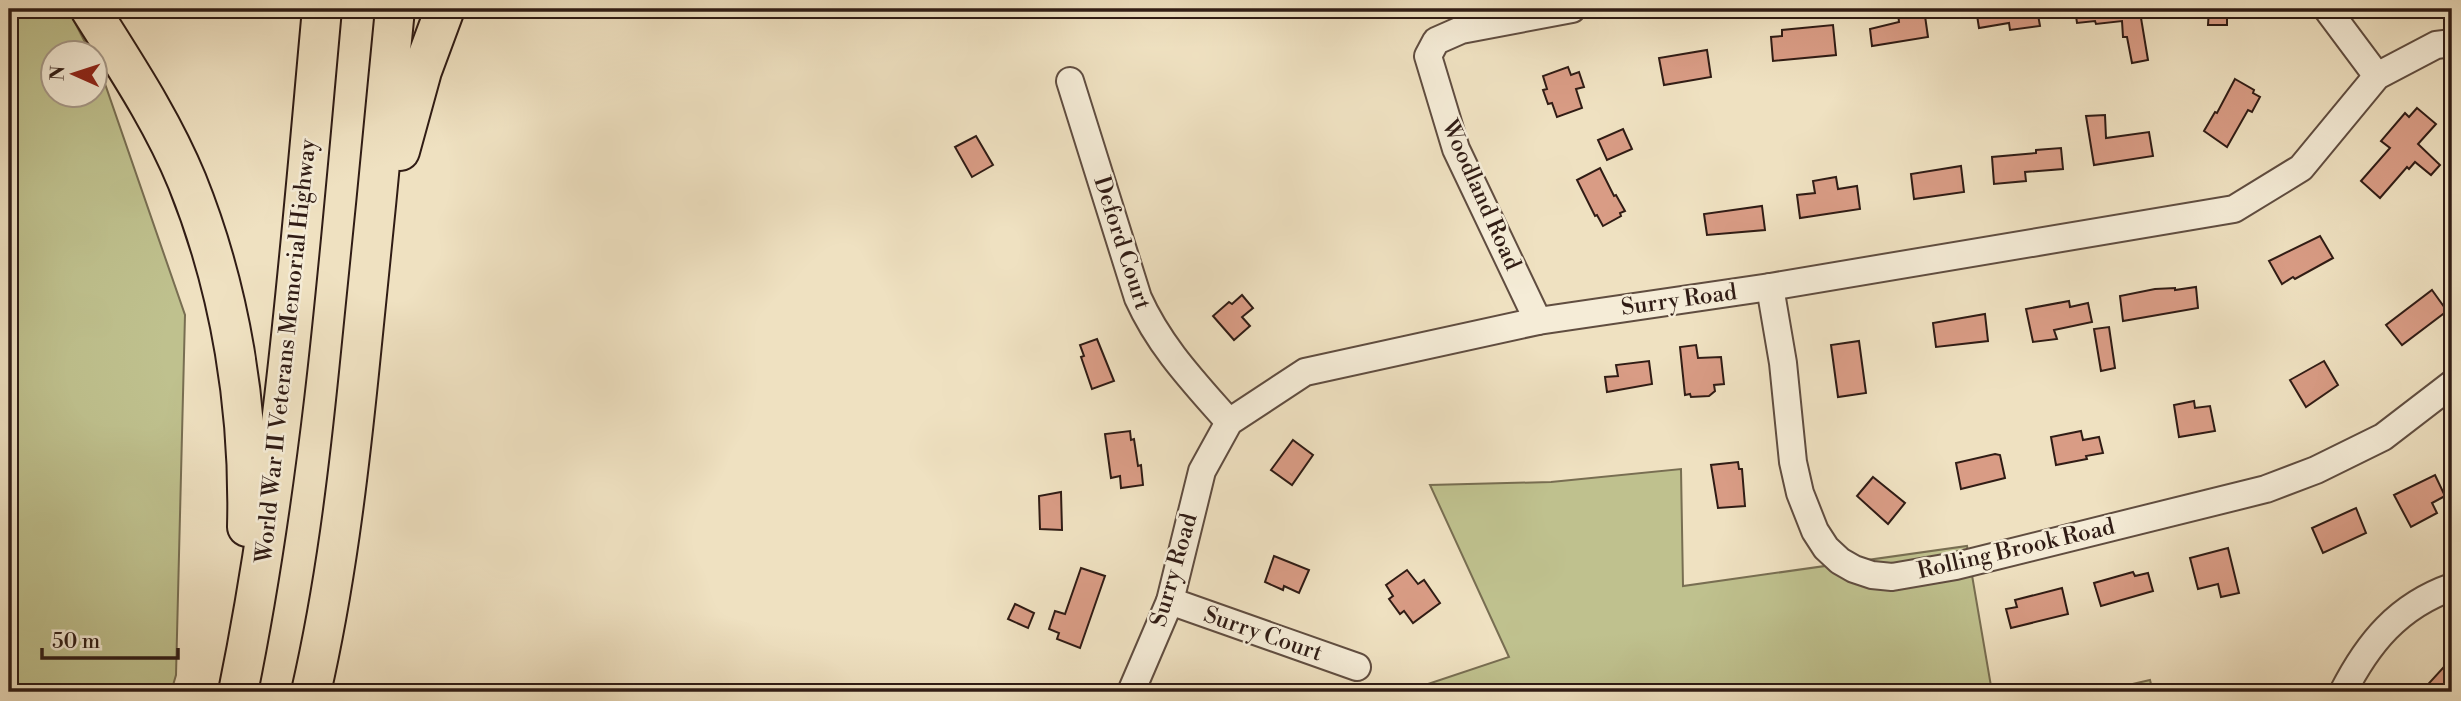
<svg xmlns="http://www.w3.org/2000/svg" width="2461" height="701" font-family="'Libre Bodoni',serif">
<style>
.green{fill:#bfc18e;stroke:#786e52;stroke-width:2}
.building{fill:#d99c85;stroke:#301c15;stroke-width:2}
.lines{fill:none;stroke-linecap:round;stroke-linejoin:round}
.minor-casing{stroke:#604d40;stroke-width:30}
.highway-casing{stroke:#301c15;stroke-width:42}
.minor{stroke:#f5ecd7;stroke-width:26}
.highway{stroke:#efe1c1;stroke-width:38}
.labels{text-anchor:middle;dominant-baseline:central;stroke-width:5;stroke-linejoin:round;paint-order:stroke}
.street-label{font-size:23px;fill:#301c15;stroke:#f5ecd7}
</style>
<rect width="100%" height="100%" fill="#efe1c1"/>
<filter id="stains"><feTurbulence type="fractalNoise" baseFrequency=".00286" numOctaves="4"/><feColorMatrix values="0 0 0 0 .2 0 0 0 0 .09 0 0 0 0 .02 0 0 0 .5 -.17"/></filter>
<radialGradient id="worn" r=".72"><stop offset=".6" stop-color="#630" stop-opacity="0"/><stop offset="1" stop-color="#630" stop-opacity=".3"/></radialGradient>
<g class="green">
<polygon points="9,9 68,9 90,52 52,52 52,94 94,94 95,62 104,81 185,315 176,675 171,692 9,692"/>
<polygon points="1681,469 1683,586 1967,546 1992,692 1404,692 1509,657 1430,485 1551,482"/>
<polygon points="2150,680 2153,692 2098,692"/>
</g>
<g class="building">
<polygon points="1924,9 1928,37 1872,46 1870,29 1899,22 1898,13"/>
<polygon points="1976,9 2037,9 2040,26 2010,30 2009,23 1979,28"/>
<polygon points="2075,9 2143,9 2144,18 2141,18 2148,60 2132,63 2127,37 2123,37 2122,21 2096,24 2095,21 2077,23"/>
<polygon points="2209,9 2227,9 2227,25 2208,25"/>
<polygon points="1833,25 1836,55 1773,61 1771,37 1782,36 1782,30"/>
<polygon points="1707,50 1711,77 1664,85 1659,58"/>
<polygon points="1568,67 1571,75 1579,72 1584,87 1576,89 1582,108 1557,117 1552,103 1548,104 1543,90 1547,89 1543,76"/>
<polygon points="2235,79 2254,90 2253,93 2260,97 2252,112 2248,110 2227,147 2204,131 2215,112 2217,113"/>
<polygon points="2417,108 2436,124 2418,144 2440,165 2431,175 2415,162 2409,169 2407,167 2380,198 2361,181 2390,148 2381,141 2405,113 2409,117"/>
<polygon points="2105,115 2106,138 2149,132 2153,156 2094,165 2086,116"/>
<polygon points="1623,129 1632,149 1607,160 1598,140"/>
<polygon points="976,136 993,165 972,177 955,147"/>
<polygon points="2061,148 2063,169 2025,172 2026,181 1994,184 1992,157 2036,153 2036,150"/>
<polygon points="1961,166 1964,192 1914,199 1911,174"/>
<polygon points="1600,168 1614,196 1616,195 1625,211 1620,213 1621,216 1603,226 1597,215 1595,216 1577,180"/>
<polygon points="1836,177 1838,189 1857,186 1860,209 1800,218 1797,195 1815,193 1813,181"/>
<polygon points="1762,206 1765,230 1707,235 1704,214"/>
<polygon points="2320,236 2333,258 2295,279 2293,277 2282,284 2269,261"/>
<polygon points="2196,287 2198,308 2123,321 2120,296 2155,289 2175,288 2175,290"/>
<polygon points="2432,290 2447,311 2402,345 2386,325"/>
<polygon points="1242,295 1253,308 1242,317 1250,326 1234,340 1213,316 1229,302 1232,304"/>
<polygon points="2069,301 2070,307 2088,303 2092,322 2054,330 2057,339 2033,342 2026,309"/>
<polygon points="1985,314 1988,341 1936,347 1933,323"/>
<polygon points="2109,327 2115,368 2101,371 2094,329"/>
<polygon points="1097,339 1114,381 1092,389 1081,357 1084,356 1080,345"/>
<polygon points="1859,341 1866,393 1838,397 1831,345"/>
<polygon points="1696,345 1698,358 1721,357 1724,384 1714,385 1715,391 1709,396 1691,397 1690,394 1685,395 1680,347"/>
<polygon points="1649,361 1652,384 1607,392 1605,377 1618,376 1616,365"/>
<polygon points="2324,361 2338,385 2306,407 2290,380"/>
<polygon points="2194,401 2195,408 2210,406 2215,431 2179,437 2174,405"/>
<polygon points="1130,431 1131,440 1134,439 1138,466 1141,465 1143,485 1121,488 1120,476 1111,478 1105,434"/>
<polygon points="2081,431 2083,440 2099,437 2103,453 2086,456 2087,459 2056,465 2051,437"/>
<polygon points="1293,440 1313,455 1292,485 1271,470"/>
<polygon points="1995,454 2000,455 2005,478 1961,489 1956,463"/>
<polygon points="1738,462 1739,469 1742,469 1745,506 1718,508 1711,465"/>
<polygon points="2435,475 2445,496 2432,503 2437,513 2411,527 2394,495"/>
<polygon points="1873,477 1905,503 1888,524 1857,496"/>
<polygon points="1061,492 1062,530 1040,529 1039,496"/>
<polygon points="2356,508 2366,533 2323,553 2312,528"/>
<polygon points="2228,548 2239,593 2221,597 2218,584 2198,589 2190,558"/>
<polygon points="1274,556 1309,570 1299,593 1284,586 1283,590 1265,582"/>
<polygon points="1081,568 1105,576 1080,648 1057,639 1059,633 1049,629 1055,611 1065,614"/>
<polygon points="1407,570 1418,584 1424,580 1440,603 1413,623 1404,611 1400,614 1389,599 1393,596 1386,585"/>
<polygon points="2133,572 2135,576 2148,573 2153,591 2101,606 2094,583"/>
<polygon points="2062,588 2068,614 2011,628 2006,609 2017,607 2015,600"/>
<polygon points="1015,604 1034,613 1028,628 1008,619"/>
<polygon points="2452,658 2452,692 2421,692"/>
</g>
<g class="lines">
<defs>
<g id="minor">
<polyline points="2327,9 2377,76"/>
<path d="M1070,81L1138,298C1160,347 1194,382 1229,422"/>
<polyline points="1770,287 1783,363 1793,462 1800,493 1815,531 1826,548 1840,561 1854,569 1872,575 1892,577 1956,566 2266,489 2316,470 2383,437 2452,384"/>
<polyline points="1538,321 1456,149 1428,56 1436,41 1461,30 1572,9"/>
<polyline points="1170,601 1357,667"/>
<polyline points="1131,692 1170,601 1202,471 1229,422 1305,372 1538,321 1770,287 2234,209 2301,168 2377,76 2436,45 2452,43"/>
<path d="M2343,692C2368,643 2398,606 2452,587"/>
</g>
<g id="highway">
<path d="M90,9C125,65 162,120 187,181C231,290 250,410 247,527"/>
<polyline points="400,151 422,71 445,9"/>
<path d="M238,692C284,467 301,237 322,9"/>
<path d="M311,692C335,587 348,480 359,373C372,252 383,130 395,9"/>
</g>
</defs>
<use href="#minor" class="minor-casing"/>
<use href="#highway" class="highway-casing"/>
<use href="#minor" class="minor"/>
<use href="#highway" class="highway"/>
</g>
<g class="labels">
<g class="street-label">
<text transform="translate(1481 195) rotate(66)">Woodland Road</text>
<text transform="translate(1122 243) rotate(72)">Deford Court</text>
<text transform="translate(1679 300) rotate(-8)">Surry Road</text>
<text transform="translate(286 351) rotate(-84)">World War II Veterans Memorial Highway</text>
<text transform="translate(2016 549) rotate(-13)">Rolling Brook Road</text>
<text transform="translate(1174 570) rotate(-74)">Surry Road</text>
<text transform="translate(1263 634) rotate(19)">Surry Court</text>
</g>
</g>
<rect width="2461" height="701" fill="none" stroke="#efe1c1" stroke-width="35"/>
<rect x="10" y="10" width="2440" height="680" fill="none" stroke="#301c15" stroke-width="3.5"/>
<rect x="18" y="18" width="2426" height="666" fill="none" stroke="#301c15" stroke-width="2"/>
<g transform="translate(74 74) rotate(273)"><circle r="33" fill="#f5ecd7" stroke="#a69989" stroke-width="2"/>
<path d="M0-5L12 26L0 18L-12 26Z" fill="#8f2418"/>
<text y="-10" font-size="19" font-weight="bold" text-anchor="middle" fill="#301c15">N</text>
</g>
<path d="M42 648v10h136v-10" fill="none" stroke="#301c15" stroke-width="3.5"/>
<text x="52" y="648" font-size="21" fill="#301c15" stroke="#f5ecd7" stroke-width="5" paint-order="stroke">50 m</text>
<rect width="100%" height="100%" filter="url(#stains)"/>
<rect width="100%" height="100%" fill="url(#worn)"/>
</svg>
